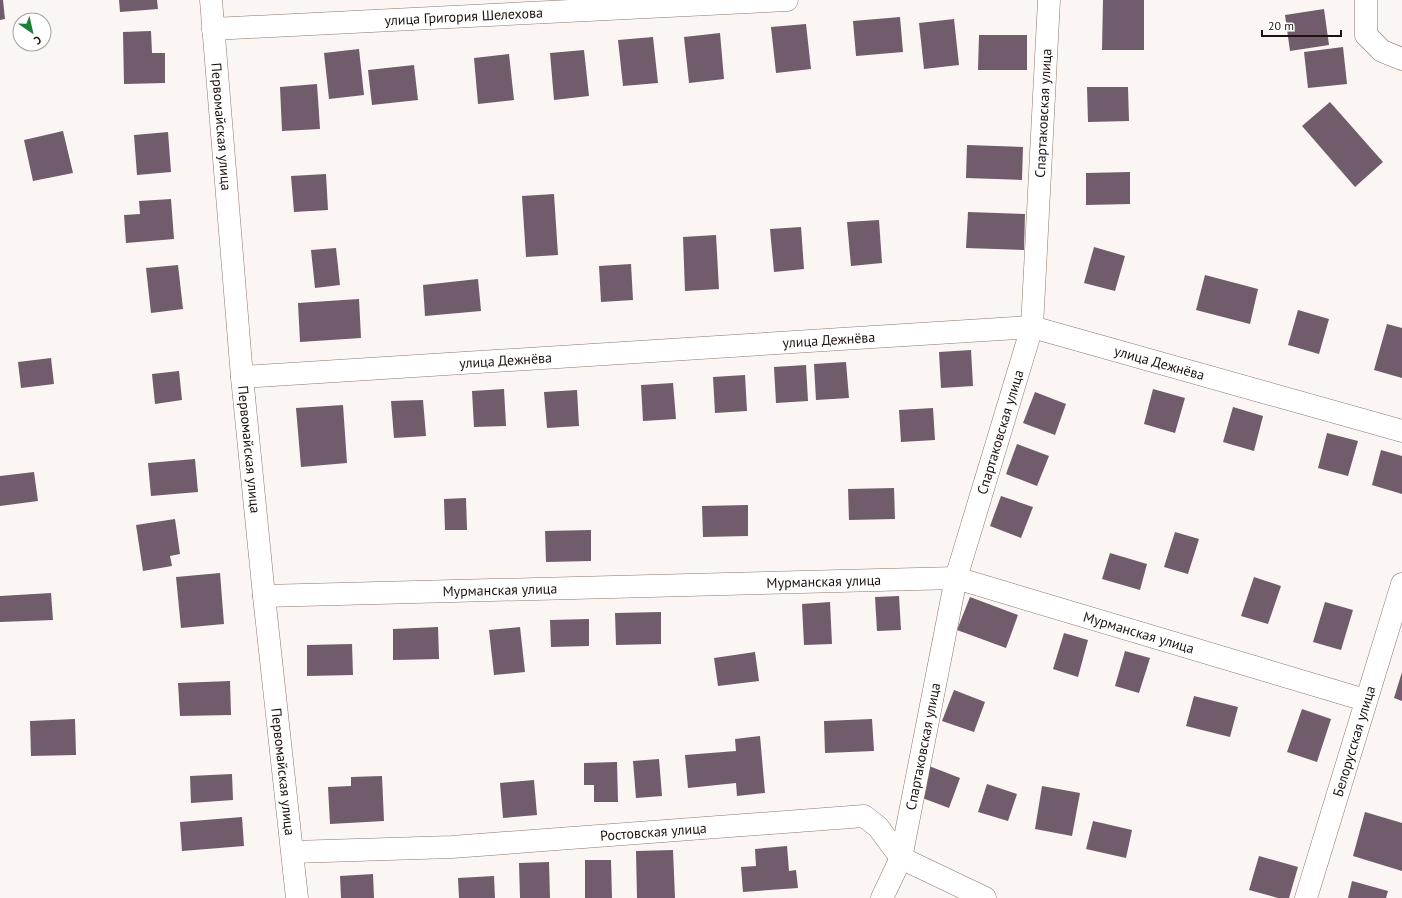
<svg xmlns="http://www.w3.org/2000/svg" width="1402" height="898" font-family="'PT Sans',sans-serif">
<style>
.building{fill:#705c6a}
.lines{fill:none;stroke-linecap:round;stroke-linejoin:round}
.minor-casing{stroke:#8d776a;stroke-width:23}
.minor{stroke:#fff;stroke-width:22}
.labels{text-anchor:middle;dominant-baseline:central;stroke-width:4;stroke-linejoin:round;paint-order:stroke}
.street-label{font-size:14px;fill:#1c130e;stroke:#fff}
</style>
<rect width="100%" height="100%" fill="#fbf6f3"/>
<g class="building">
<polygon points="0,0 3,0 5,19 0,20"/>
<polygon points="119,0 157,0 158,9 120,12"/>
<polygon points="1103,0 1144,0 1144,50 1102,50"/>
<polygon points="1324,9 1329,45 1290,51 1285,15"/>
<polygon points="900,17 903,52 856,56 853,21"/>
<polygon points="954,19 959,65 924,69 919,23"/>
<polygon points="806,24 811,69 776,73 771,27"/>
<polygon points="151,31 152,53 165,53 165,83 124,84 123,32"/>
<polygon points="720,33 724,79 689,83 684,37"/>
<polygon points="979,35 1027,35 1027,70 978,70"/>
<polygon points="653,37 658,83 623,86 618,40"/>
<polygon points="1343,47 1347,84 1308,88 1304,52"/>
<polygon points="359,49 364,95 329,99 324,53"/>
<polygon points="584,50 589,96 554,100 550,53"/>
<polygon points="509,54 514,100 478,104 474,58"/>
<polygon points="414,65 418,100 372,105 368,70"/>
<polygon points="317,84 320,129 282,131 280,87"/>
<polygon points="1087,87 1128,87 1129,121 1088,122"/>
<polygon points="1330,102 1383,162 1355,187 1302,126"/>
<polygon points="63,131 73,173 33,181 24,140"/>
<polygon points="168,132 171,172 137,175 134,135"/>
<polygon points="967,145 1023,147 1022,180 966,178"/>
<polygon points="1130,172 1130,204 1086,205 1086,173"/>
<polygon points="326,174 328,210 294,212 291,176"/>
<polygon points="554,194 558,255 526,257 522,196"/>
<polygon points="171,199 174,239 126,243 124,215 140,214 139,201"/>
<polygon points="968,212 1025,214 1024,250 966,248"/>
<polygon points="879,220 882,263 851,266 847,222"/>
<polygon points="801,227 804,269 774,272 770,229"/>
<polygon points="716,235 719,289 685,291 683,237"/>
<polygon points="1094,247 1125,256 1115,291 1084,283"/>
<polygon points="336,248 340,285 315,288 311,250"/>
<polygon points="631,264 633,300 601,302 599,266"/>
<polygon points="178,265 183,309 151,313 146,268"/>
<polygon points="1205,275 1258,289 1250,324 1196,310"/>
<polygon points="478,279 481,311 425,316 423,285"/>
<polygon points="359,299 361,338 300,342 298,303"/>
<polygon points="1298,310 1329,319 1319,354 1288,345"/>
<polygon points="1387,324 1402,328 1402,378 1374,370"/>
<polygon points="971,350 973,386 941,388 939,352"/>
<polygon points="51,358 54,384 21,388 18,362"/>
<polygon points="846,362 849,398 816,400 814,364"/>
<polygon points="806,365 808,401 776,403 774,367"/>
<polygon points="179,371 182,400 155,404 152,374"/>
<polygon points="745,375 747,411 715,413 713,377"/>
<polygon points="673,383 676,419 643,421 641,385"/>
<polygon points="504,389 506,426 474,427 472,391"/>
<polygon points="1153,389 1185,398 1175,433 1144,424"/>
<polygon points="577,390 579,426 547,428 544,392"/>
<polygon points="1035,392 1066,404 1055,435 1023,423"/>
<polygon points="423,400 426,436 394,438 391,401"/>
<polygon points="343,405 347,463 301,467 296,408"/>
<polygon points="1233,407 1263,416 1254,451 1223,442"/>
<polygon points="933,408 935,440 901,442 899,410"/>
<polygon points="1327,433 1358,441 1348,476 1318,468"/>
<polygon points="1017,444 1049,456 1037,486 1006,474"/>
<polygon points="1381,450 1402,456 1402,494 1372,485"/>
<polygon points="195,459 198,492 151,496 148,463"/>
<polygon points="34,472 38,501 0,506 0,476"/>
<polygon points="894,488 895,519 849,520 848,489"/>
<polygon points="1001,496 1033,507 1021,538 990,526"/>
<polygon points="466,498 467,530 445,530 444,499"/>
<polygon points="748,505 748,536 703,537 702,506"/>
<polygon points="175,519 180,554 170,556 172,566 143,571 136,525"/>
<polygon points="591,530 591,561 546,562 545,531"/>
<polygon points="1175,532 1199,539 1188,574 1164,567"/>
<polygon points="1110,553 1147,564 1140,590 1102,579"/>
<polygon points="220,573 224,624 181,628 176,577"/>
<polygon points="1254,577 1281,586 1268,624 1241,616"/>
<polygon points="51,593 53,620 0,622 0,596"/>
<polygon points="899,596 901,630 877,631 875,597"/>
<polygon points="970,597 1018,615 1006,648 957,630"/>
<polygon points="830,602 832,644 804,645 802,604"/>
<polygon points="1325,602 1353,610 1341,650 1313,642"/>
<polygon points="661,612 661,644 616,645 615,613"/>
<polygon points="589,619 589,646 551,647 550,620"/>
<polygon points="438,627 439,659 393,660 393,629"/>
<polygon points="520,627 525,672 494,675 489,630"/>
<polygon points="1064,633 1088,640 1078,677 1053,669"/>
<polygon points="352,644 353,675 307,676 307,645"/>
<polygon points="1125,651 1150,658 1139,693 1115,686"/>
<polygon points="755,652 759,681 718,686 714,658"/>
<polygon points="1402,672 1402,701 1394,698"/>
<polygon points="230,681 231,715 180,716 178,683"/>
<polygon points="954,690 985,702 974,732 942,721"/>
<polygon points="1194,696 1238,707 1230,737 1186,726"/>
<polygon points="1302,709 1331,719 1317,762 1287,752"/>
<polygon points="75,719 76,755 31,756 30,721"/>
<polygon points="872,719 874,751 825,753 824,721"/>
<polygon points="760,736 765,793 737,796 736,783 688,788 685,755 736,751 735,739"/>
<polygon points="659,759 662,796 636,798 633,761"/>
<polygon points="617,762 618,802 594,802 594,785 584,785 584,763"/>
<polygon points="929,766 960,778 949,808 917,796"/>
<polygon points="232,774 233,800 191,803 190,776"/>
<polygon points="382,776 384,821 330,824 328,787 351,786 351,777"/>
<polygon points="534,780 537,815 503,818 500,783"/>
<polygon points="987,784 1017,794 1008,821 978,812"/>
<polygon points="1042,786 1080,793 1072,836 1035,829"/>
<polygon points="1365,812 1402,823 1402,871 1353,856"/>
<polygon points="242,817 244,846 182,851 180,822"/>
<polygon points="1093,821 1132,830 1126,858 1086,849"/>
<polygon points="787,846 789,871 796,870 798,888 743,892 741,867 756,866 755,849"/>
<polygon points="673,850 675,898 637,898 636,851"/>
<polygon points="1259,856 1298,867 1289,898 1278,898 1249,890"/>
<polygon points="585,860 611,860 612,898 585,898"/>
<polygon points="549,862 550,898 520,898 519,863"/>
<polygon points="373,874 374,898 341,898 340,876"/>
<polygon points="494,876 495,898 459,898 458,878"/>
<polygon points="1352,881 1388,891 1386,898 1348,898"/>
</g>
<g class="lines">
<defs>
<g id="minor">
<path id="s1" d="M211,0L242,377L264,596L297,898"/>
<polyline points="1366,0 1366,35 1382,51 1402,59"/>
<path id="s2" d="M213,29L787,0"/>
<path id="s3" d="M242,377L1032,327L1402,431"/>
<path id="s4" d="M264,596L956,578L1365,700"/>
<path id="s5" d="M293,852L452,847L864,816L878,827L901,858L985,898"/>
<path id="s6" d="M882,898L901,858L956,578L1032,327L1049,0"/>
<path id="s7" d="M1306,898L1402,584"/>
</g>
</defs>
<use href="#minor" class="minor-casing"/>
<use href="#minor" class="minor"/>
</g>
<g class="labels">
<g class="street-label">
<text stroke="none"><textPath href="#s2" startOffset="251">улица Григория Шелехова</textPath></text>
<text stroke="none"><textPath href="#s6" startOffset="806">Спартаковская улица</textPath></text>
<text stroke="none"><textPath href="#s1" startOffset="127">Первомайская улица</textPath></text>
<text stroke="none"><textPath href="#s3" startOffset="588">улица Дежнёва</textPath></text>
<text stroke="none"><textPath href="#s3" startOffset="264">улица Дежнёва</textPath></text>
<text stroke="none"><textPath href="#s3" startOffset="924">улица Дежнёва</textPath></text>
<text stroke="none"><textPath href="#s6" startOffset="482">Спартаковская улица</textPath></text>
<text stroke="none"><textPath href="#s1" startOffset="451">Первомайская улица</textPath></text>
<text stroke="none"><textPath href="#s4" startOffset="560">Мурманская улица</textPath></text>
<text stroke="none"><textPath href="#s4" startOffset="236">Мурманская улица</textPath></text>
<text stroke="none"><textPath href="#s4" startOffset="883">Мурманская улица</textPath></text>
<text stroke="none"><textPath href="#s7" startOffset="164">Белорусская улица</textPath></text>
<text stroke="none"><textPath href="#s6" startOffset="158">Спартаковская улица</textPath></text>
<text stroke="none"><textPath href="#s1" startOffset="775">Первомайская улица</textPath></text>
<text stroke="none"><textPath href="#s5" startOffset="361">Ростовская улица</textPath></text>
</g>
</g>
<g transform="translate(32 32) rotate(146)"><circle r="19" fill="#ffffff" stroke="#a4a19f"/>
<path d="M0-3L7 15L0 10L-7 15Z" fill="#1b8034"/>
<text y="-6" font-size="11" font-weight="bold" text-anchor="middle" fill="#1c130e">С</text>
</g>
<path d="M1262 30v6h79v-6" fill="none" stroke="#1c130e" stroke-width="2"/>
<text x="1268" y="30" font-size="12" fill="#1c130e" stroke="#ffffff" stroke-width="3" paint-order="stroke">20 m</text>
</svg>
